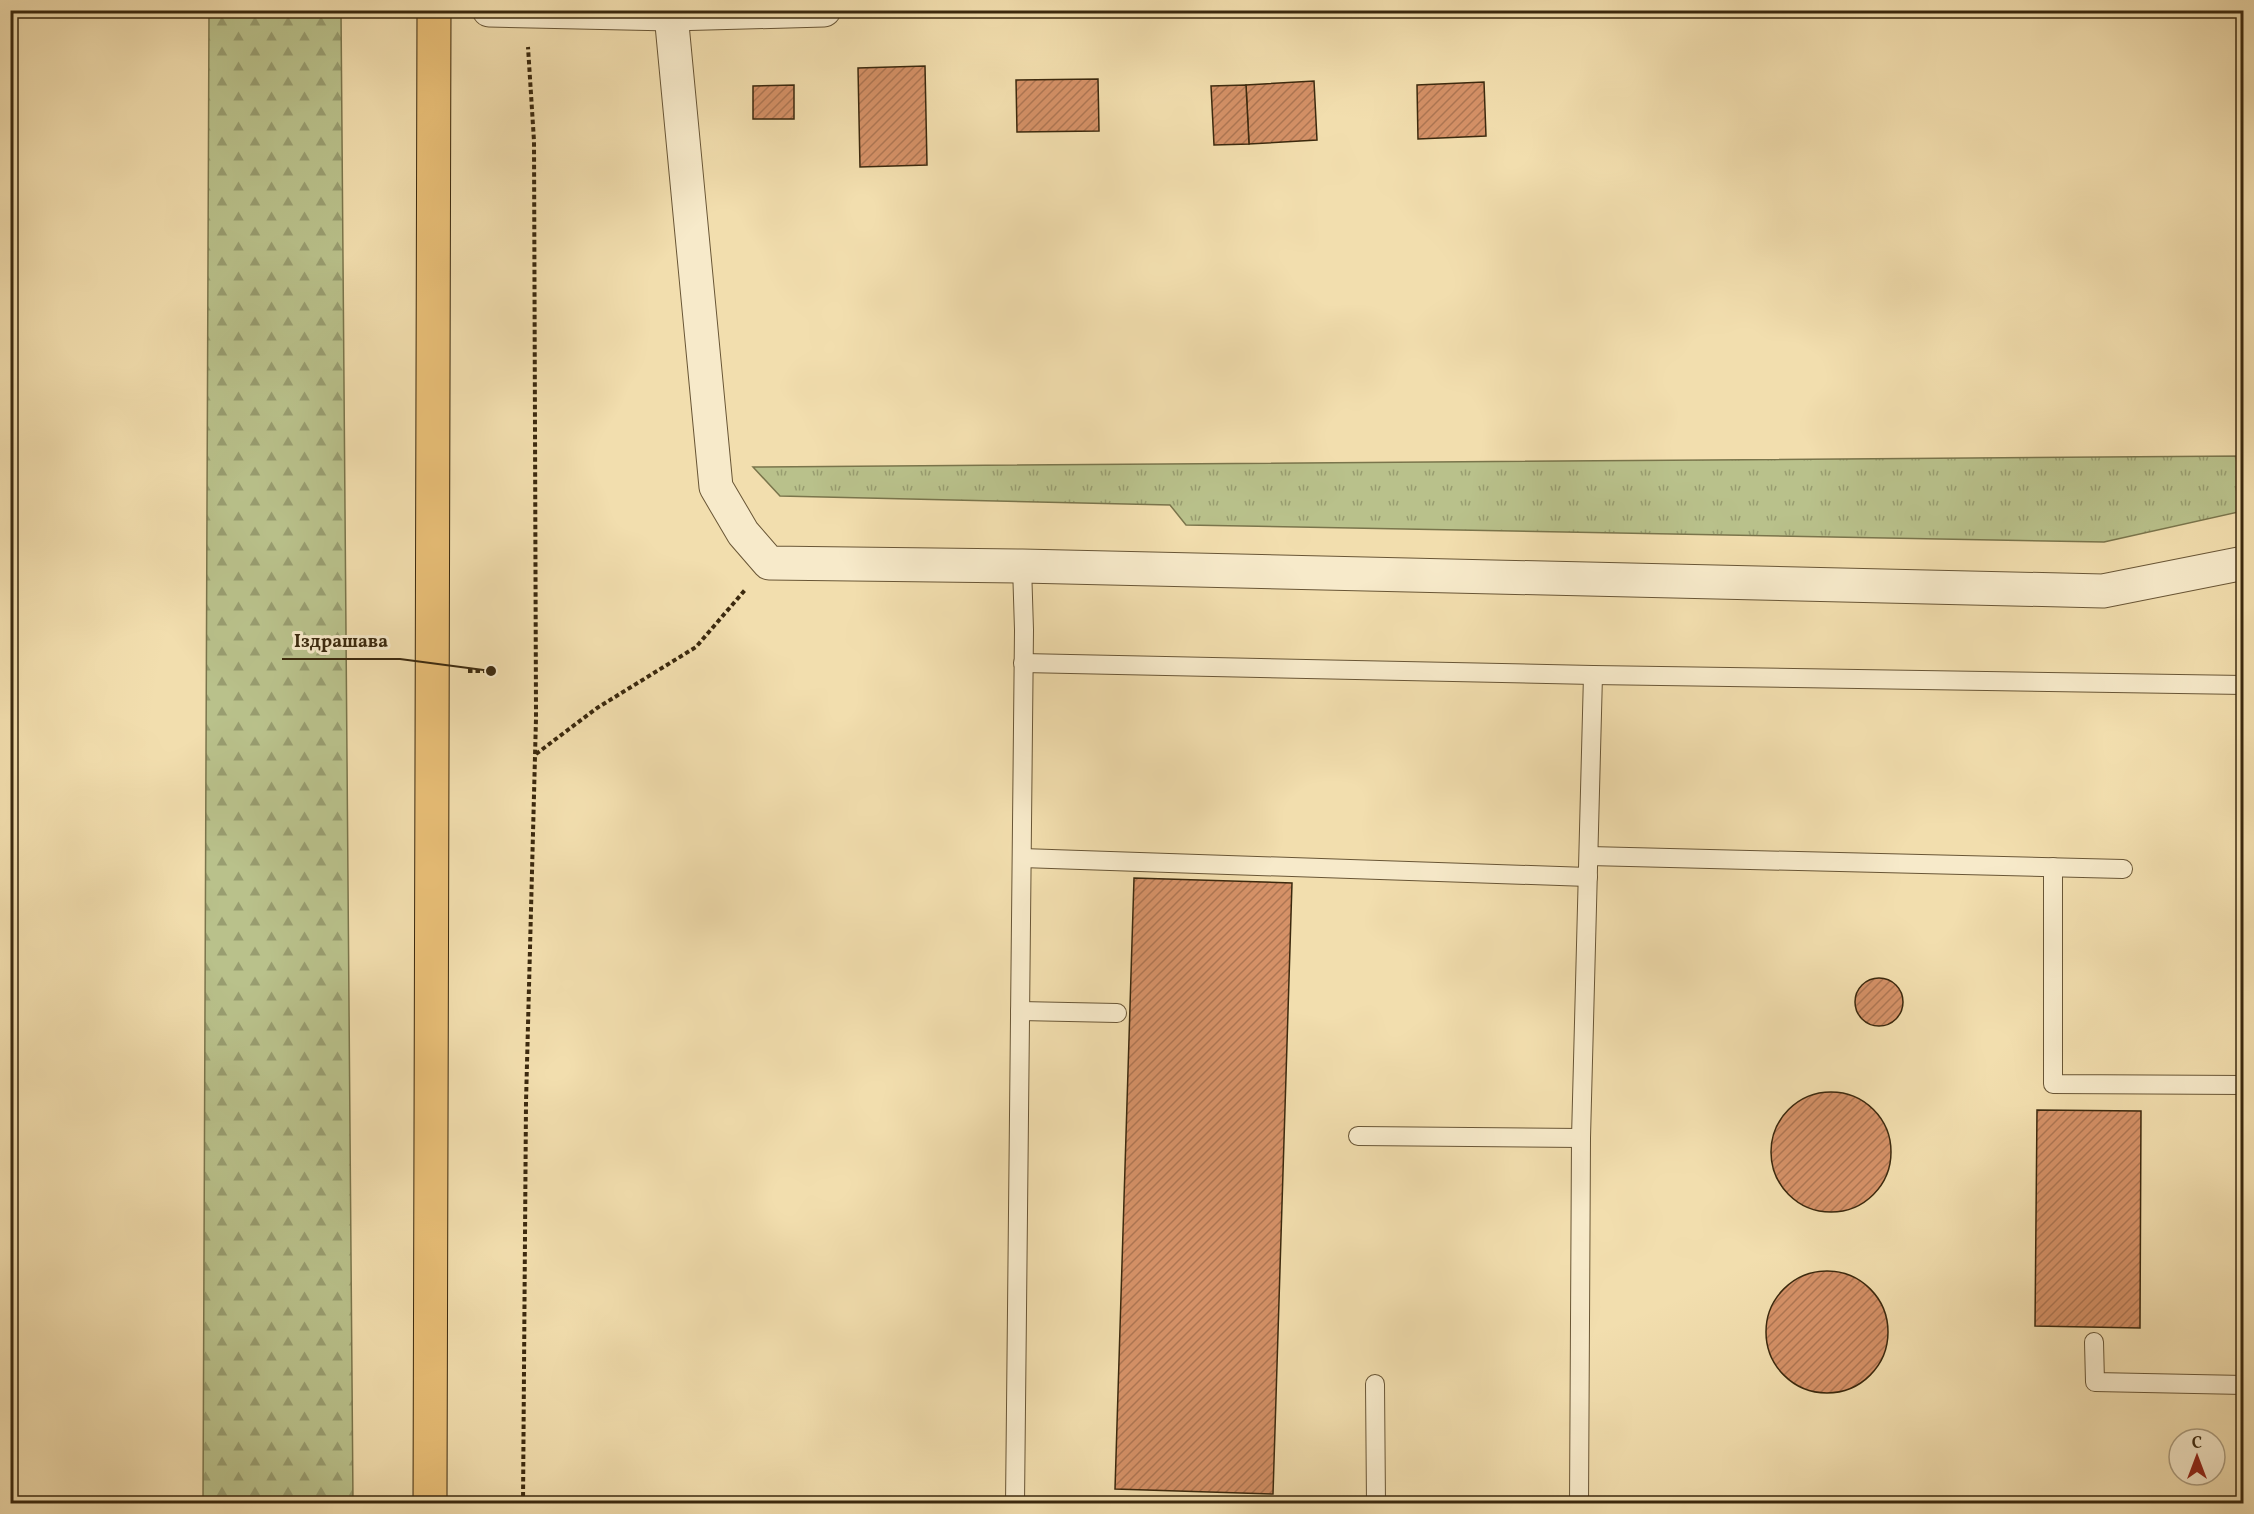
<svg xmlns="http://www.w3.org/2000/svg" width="2254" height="1514" font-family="Vollkorn,serif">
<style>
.grass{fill:url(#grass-tufts);stroke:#7a754c;stroke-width:1.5}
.forest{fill:url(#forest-firs);stroke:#7a754c;stroke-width:1.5}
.building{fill:url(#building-hatch);stroke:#3b290e;stroke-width:1.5}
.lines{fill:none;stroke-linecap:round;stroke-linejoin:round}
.service-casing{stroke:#695636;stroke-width:20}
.minor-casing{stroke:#695636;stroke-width:35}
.primary-casing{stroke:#3b290e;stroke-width:35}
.path{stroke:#3b290e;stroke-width:4;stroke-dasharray:4.5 3;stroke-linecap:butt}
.service{stroke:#f7eaca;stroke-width:18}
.minor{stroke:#f7eaca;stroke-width:33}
.primary{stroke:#e9bf77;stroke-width:33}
.leader{fill:none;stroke:#3b290e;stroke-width:2}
.callout-dot{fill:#3b290e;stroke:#f7eaca;stroke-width:2}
.callout-label{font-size:18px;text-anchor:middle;font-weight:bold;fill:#3b290e;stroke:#f7eaca;stroke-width:6;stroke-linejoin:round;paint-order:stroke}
</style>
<defs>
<pattern id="grass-tufts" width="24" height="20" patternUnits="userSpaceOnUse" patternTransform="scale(1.5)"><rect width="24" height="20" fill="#b9c18b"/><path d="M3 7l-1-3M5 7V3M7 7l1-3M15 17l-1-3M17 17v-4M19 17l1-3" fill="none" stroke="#989d70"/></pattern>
<pattern id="forest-firs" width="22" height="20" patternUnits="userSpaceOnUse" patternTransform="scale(1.5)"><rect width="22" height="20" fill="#b9c18b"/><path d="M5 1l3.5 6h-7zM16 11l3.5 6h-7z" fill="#989d70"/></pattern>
<pattern id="building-hatch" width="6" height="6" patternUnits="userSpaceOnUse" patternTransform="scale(1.5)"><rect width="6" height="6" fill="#d59167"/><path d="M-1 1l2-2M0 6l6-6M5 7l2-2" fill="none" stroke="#ae7653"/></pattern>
</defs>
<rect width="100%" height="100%" fill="#f2deae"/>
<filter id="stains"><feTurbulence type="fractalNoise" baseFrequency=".00333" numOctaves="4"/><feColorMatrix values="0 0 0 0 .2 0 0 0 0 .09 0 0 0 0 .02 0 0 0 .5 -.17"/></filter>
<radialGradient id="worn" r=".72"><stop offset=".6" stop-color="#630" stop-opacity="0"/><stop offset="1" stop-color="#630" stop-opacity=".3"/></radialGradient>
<polygon class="grass" points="2243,456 2243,511 2104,542 1186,525 1170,505 780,496 753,467"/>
<polygon class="forest" points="209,11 341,11 353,1503 203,1503"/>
<g class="building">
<polygon points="925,66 927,165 860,167 858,68"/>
<polygon points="1098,79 1099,131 1017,132 1016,80"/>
<polygon points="1314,81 1317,140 1249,144 1246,85"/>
<polygon points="1484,82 1486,136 1418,139 1417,85"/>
<polygon points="794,85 794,119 753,119 753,86"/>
<polygon points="1246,85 1249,144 1214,145 1211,86"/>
<polygon points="1134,878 1292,883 1273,1494 1115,1489"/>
<circle cx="1879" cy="1002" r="24"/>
<circle cx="1831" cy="1152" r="60"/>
<polygon points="2037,1110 2141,1111 2140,1328 2035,1326"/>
<circle cx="1827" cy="1332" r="61"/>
</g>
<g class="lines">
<defs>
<g id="service">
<polyline points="1023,663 1593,675 2244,685"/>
<polyline points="1589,856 2123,869"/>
<polyline points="1022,858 1588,877"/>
<polyline points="2053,867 2053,1084 2244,1085"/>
<polyline points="1020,1011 1117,1013"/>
<polyline points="1358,1136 1581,1138"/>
<polyline points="2094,1342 2095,1382 2244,1385"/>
<polyline points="1375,1384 1376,1504"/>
<polyline points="1015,1504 1024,630 1022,566"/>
<polyline points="1579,1504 1581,1138 1593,675"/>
</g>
<g id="minor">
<polyline points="489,10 671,14 824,10"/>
<polyline points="671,14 716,487 743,533 769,563 1022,566 2103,591 2244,563"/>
</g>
<polyline id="primary" points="430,1504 434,10"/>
</defs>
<use href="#service" class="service-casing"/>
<use href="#minor" class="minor-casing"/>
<use href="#primary" class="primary-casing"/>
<g class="path">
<polyline points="468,671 491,671"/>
<polyline points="536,754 597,708 696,647 745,590"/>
<polyline points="523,1504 526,1102 536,718 534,141 528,47"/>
</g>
<use href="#service" class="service"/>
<use href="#minor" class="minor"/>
<use href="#primary" class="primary"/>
</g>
<path class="leader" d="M491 671L400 659H282"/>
<circle class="callout-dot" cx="491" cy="671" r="6"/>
<g class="callout-label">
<text x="341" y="647">Іздрашава</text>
</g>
<rect width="2254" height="1514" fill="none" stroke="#f2deae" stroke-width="36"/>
<rect x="12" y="12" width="2230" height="1490" fill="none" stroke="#3b290e" stroke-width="3"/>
<rect x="18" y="18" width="2218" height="1478" fill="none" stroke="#3b290e" stroke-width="1.5"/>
<g transform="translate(2197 1457)"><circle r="28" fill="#f7eaca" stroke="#ac9d7f" stroke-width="1.5"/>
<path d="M0-4.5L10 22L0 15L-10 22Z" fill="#8f2418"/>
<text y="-9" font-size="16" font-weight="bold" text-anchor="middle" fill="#3b290e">С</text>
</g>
<rect width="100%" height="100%" filter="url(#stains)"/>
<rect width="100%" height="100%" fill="url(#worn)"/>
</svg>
